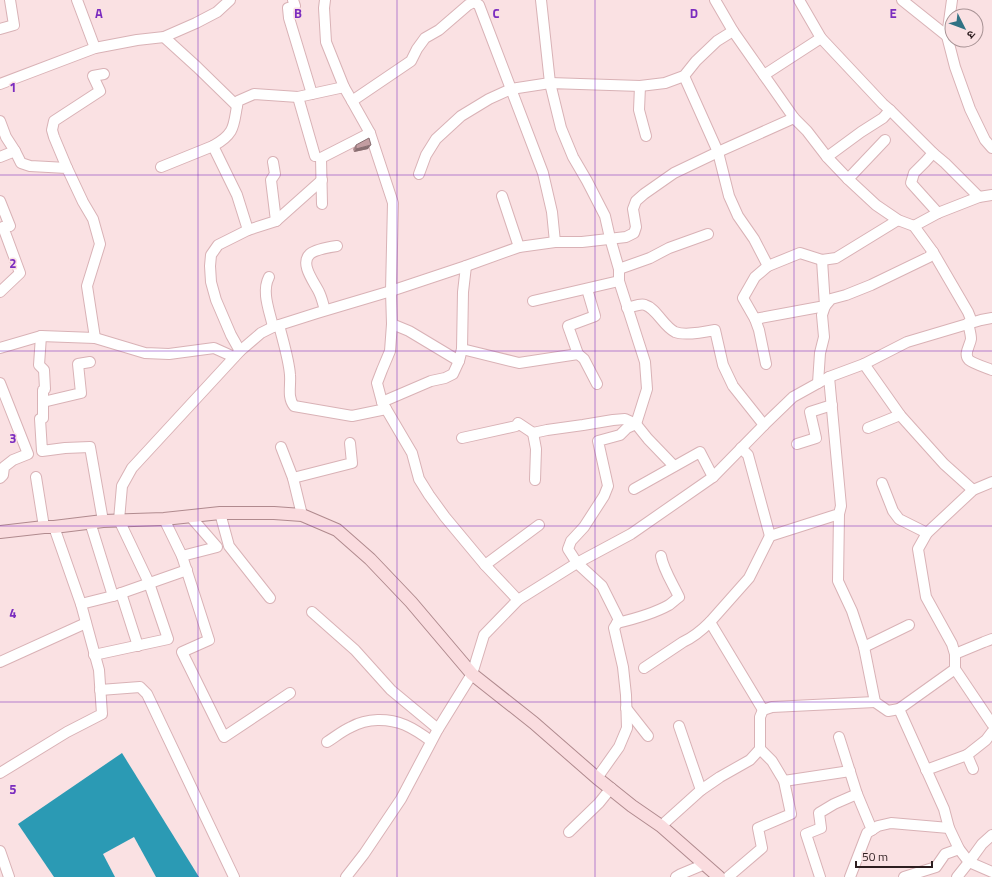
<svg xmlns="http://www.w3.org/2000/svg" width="992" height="877" font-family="'Titillium Web','Noto Sans Devanagari',sans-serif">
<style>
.water{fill:#2b9ab4}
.pier{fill:#fae1e3}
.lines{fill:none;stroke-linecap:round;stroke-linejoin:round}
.minor-casing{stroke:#d9b2b6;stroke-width:12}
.major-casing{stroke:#b08a8e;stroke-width:14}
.minor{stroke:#fff;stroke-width:10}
.major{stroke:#fadcdf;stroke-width:12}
.wall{fill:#a8878a}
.shaded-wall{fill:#886e71}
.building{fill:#c39da1;stroke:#886e71}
.grid{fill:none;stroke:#7b2cbf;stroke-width:1;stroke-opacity:0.55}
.grid-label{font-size:13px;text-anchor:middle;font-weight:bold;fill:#7b2cbf;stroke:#fae1e3;stroke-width:3;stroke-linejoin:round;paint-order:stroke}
</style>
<rect width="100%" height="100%" fill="#fae1e3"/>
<polygon class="water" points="122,753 199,877 54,877 18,824"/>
<polygon class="pier" points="134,837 156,877 115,877 103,854"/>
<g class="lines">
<defs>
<g id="minor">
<polyline points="77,0 95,48"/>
<polyline points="293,0 295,6 288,8 289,18 312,94"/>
<polyline points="325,0 324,8 326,42 344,87 352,101 370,133 393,203 391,291 392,324 390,351 382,370 377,383 382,402 412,453 419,479 429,495 445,517 485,565 518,600"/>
<polyline points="715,0 733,31 794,118 807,131 827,157 848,179 876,205 898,220 914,226 933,252 968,312 972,322"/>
<polyline points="799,0 821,38 883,104 890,110 933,153 945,163 979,197"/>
<polyline points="902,0 947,36"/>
<polyline points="952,0 947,36 955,67 970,109 985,140 992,148"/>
<polyline points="0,29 14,25 10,0"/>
<polyline points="164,37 197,67 237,106"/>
<polyline points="764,75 821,38"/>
<polyline points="684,76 718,152 729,196 738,216 754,239 768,266"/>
<polyline points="0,84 95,48 137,40 164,37 196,23 217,12 230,0"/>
<polyline points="640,86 639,110 646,136"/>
<polyline points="352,101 411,61 417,49 425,38 439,30 468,5 474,2 479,5 543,173 552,212 555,242"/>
<polyline points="0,121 6,137 15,151 21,163 30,166 67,168 83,202 93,219 100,244 87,286 95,338"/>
<polyline points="213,146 237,195 248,230"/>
<polyline points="933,153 925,162 914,173 911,183 938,213"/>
<polyline points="315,156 298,97 344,87"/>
<polyline points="0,157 15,151"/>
<polyline points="827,157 861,132 883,118 890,110"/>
<path d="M161,167L213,146C237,133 233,124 238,101L254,94L298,97"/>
<polyline points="67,168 54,137 52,130 54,121 100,91 93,76 104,74"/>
<polyline points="419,174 426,155 436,139 461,116 489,99 511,89 550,83 541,0"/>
<polyline points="848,179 885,140"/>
<polyline points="502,196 519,247"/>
<polyline points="0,201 10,226 3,227 20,273 0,292"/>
<polyline points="322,204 321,158 370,133"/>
<polyline points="276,221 322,180"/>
<polyline points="914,226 938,213 979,197 992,195"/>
<polyline points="619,269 650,258 669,248 708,234"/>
<path d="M269,277C261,292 270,312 273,327"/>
<polyline points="533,301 619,281"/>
<path d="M627,308C633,307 640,303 645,305C656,308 664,327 675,332C685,336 705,332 715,330L723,365L733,386L764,425"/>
<path d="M325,310C323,304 322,298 319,292C315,283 299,264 310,254C315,250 330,247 337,246"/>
<polyline points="755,319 825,306 822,260"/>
<path d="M968,323C969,328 971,334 971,339C970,346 963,354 969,360C972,363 987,368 992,370"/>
<polyline points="392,324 409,331 459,361"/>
<path d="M279,325C283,341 289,360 290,375C291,386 287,397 294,406L352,416L386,409"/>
<polyline points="41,336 39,365 44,370 45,389 43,390 43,418 40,419 42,451 65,448 90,447 103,521"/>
<polyline points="0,348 41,336 95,338 145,353 169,354 214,348 234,357"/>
<polyline points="462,349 519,363 578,354 584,359 597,384"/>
<polyline points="240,351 231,335 216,300 211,282 210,266 211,255 218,245 248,230 276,221 271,180 275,174 273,162"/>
<polyline points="578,354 568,326 595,316 587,289"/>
<polyline points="766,364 759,330 755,319 743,298 755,277 768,266 800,253 822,260 836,258 898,220"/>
<polyline points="864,364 900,415 944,464 973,490"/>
<polyline points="0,383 28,454 13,460 4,467 3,475 0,478"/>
<polyline points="818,383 820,353 824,337 822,315 825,306 831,299 846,295 871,285 929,257 933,252"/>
<polyline points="43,402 81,393 78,364 90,362"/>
<polyline points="382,402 431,381 445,378 453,374 459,361 462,349 463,292 466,266"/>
<polyline points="868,428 900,415"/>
<polyline points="462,438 516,426 518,423 533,433"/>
<polyline points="797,444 816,438 810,412 832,405"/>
<polyline points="281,447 293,478 302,515"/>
<polyline points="741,448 748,455 770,536 839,514 841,506 829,377"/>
<polyline points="36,477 44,527"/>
<polyline points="293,478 352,463 350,443"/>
<polyline points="535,480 536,449 533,433 547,430 583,425 613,420 625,419 636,424 648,439 674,466"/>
<polyline points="882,483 893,511 899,519 927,533"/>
<polyline points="634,489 700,452 713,477"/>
<polyline points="220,513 229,546 270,598"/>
<polyline points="839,514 838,581 852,611 864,647 875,702 888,711 899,709"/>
<polyline points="164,519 182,556 209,640 182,652 224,737 290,693"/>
<polyline points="90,522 113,596"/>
<polyline points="182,556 217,547 190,516"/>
<polyline points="485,565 539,525"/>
<polyline points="121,593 138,646"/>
<polyline points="81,604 113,596 187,570"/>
<polyline points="312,612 355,650 391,690 438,729"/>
<path d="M617,623C634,619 653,614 669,605C672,603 675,600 679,597C673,584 663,569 661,556"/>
<polyline points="864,647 909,625"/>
<polyline points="955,654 984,642 992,639"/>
<polyline points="94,655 168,639 149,583 119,520 122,486 132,468 240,351 261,333 273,327 317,313 391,291 466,266 519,247 555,242 582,242 626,237 634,233 636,227 633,209 636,201 644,194 674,173 718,152 794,118"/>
<polyline points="0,662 86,623"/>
<path d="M644,668L683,642C694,637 702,630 710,622"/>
<polyline points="955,669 992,724"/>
<polyline points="100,690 140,687 147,694 234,877"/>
<polyline points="626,708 648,736"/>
<polyline points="763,710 710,622 749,578 770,536"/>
<polyline points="679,726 701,790"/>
<polyline points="839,737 857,794 872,830"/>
<path d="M327,742C335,737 342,731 351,727C367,718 388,718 405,725C414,729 423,735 431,741"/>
<polyline points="973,769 967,755 986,740 992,732"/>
<polyline points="926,770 967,755"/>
<polyline points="0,773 67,732 102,714 99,670 81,604 54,527"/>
<polyline points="597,778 619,747 627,728 626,695 623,667 614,628 619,620 602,586 577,563 568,549 571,541 584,527 604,496 608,486 598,441 620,435 627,428 636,424 647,389 645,362 619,281 619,269 610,238 605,216 587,181 573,157 561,128 550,83 640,86 665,83 684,76 696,61 717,41 733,31"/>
<polyline points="784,781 850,771"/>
<polyline points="661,826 701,790 720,777 750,760 760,749 760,717 763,710 772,707 875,702"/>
<polyline points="569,832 599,803 611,788"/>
<polyline points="992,835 982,844 969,862 992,872"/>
<polyline points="0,851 9,877"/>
<polyline points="346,877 364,854 401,799 438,729 472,674 484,635 518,600 577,563 631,534 713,477 764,425 793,397 829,377 864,364 907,342 981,320 992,318"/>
<polyline points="676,877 681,874 705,864"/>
<polyline points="728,877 762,848 758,828 791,814 784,781 772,761 760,749"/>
<polyline points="820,877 806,834 821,828 819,813 834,804 857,794"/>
<polyline points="850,877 867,833 878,826 891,823 949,828"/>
<polyline points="904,877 936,867 945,854 959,849"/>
<polyline points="957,877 969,862 959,849 949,828 944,809 899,709 955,669 955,654 952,644 926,597 918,549 927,533 973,490 992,482"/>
</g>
<polyline id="major" points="0,532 44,527 54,527 103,521 164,519 220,513 274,513 302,515 337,530 370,559 411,602 472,674 534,723 597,778 632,806 661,826 719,877"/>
</defs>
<use href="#minor" class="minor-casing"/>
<use href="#major" class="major-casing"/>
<use href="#minor" class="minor"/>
<use href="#major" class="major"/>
</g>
<polygon class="wall" points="356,145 368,149 354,152 353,149"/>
<polygon class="shaded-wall" points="371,145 368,149 354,152 356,149"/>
<polygon class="building" points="369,138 371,145 356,149 356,145"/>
<path class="grid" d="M198,0V877M397,0V877M595,0V877M794,0V877M0,175H992M0,351H992M0,526H992M0,702H992"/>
<g class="grid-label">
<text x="99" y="18">A</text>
<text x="298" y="18">B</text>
<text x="496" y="18">C</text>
<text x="694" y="18">D</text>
<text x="893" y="18">E</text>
<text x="13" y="92">1</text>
<text x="13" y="268">2</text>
<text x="13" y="443">3</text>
<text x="13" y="618">4</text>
<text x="13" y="794">5</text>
</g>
<g transform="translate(964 28) rotate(132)"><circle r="19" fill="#fae1e3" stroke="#a89395"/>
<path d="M0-3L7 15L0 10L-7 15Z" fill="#307284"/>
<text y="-6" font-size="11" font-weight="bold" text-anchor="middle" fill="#2d1e20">उ</text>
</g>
<path d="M856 861v6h76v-6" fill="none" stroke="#2d1e20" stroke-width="2"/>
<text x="862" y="861" font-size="12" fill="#2d1e20" stroke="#fae1e3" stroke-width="3" paint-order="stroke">50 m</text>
</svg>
